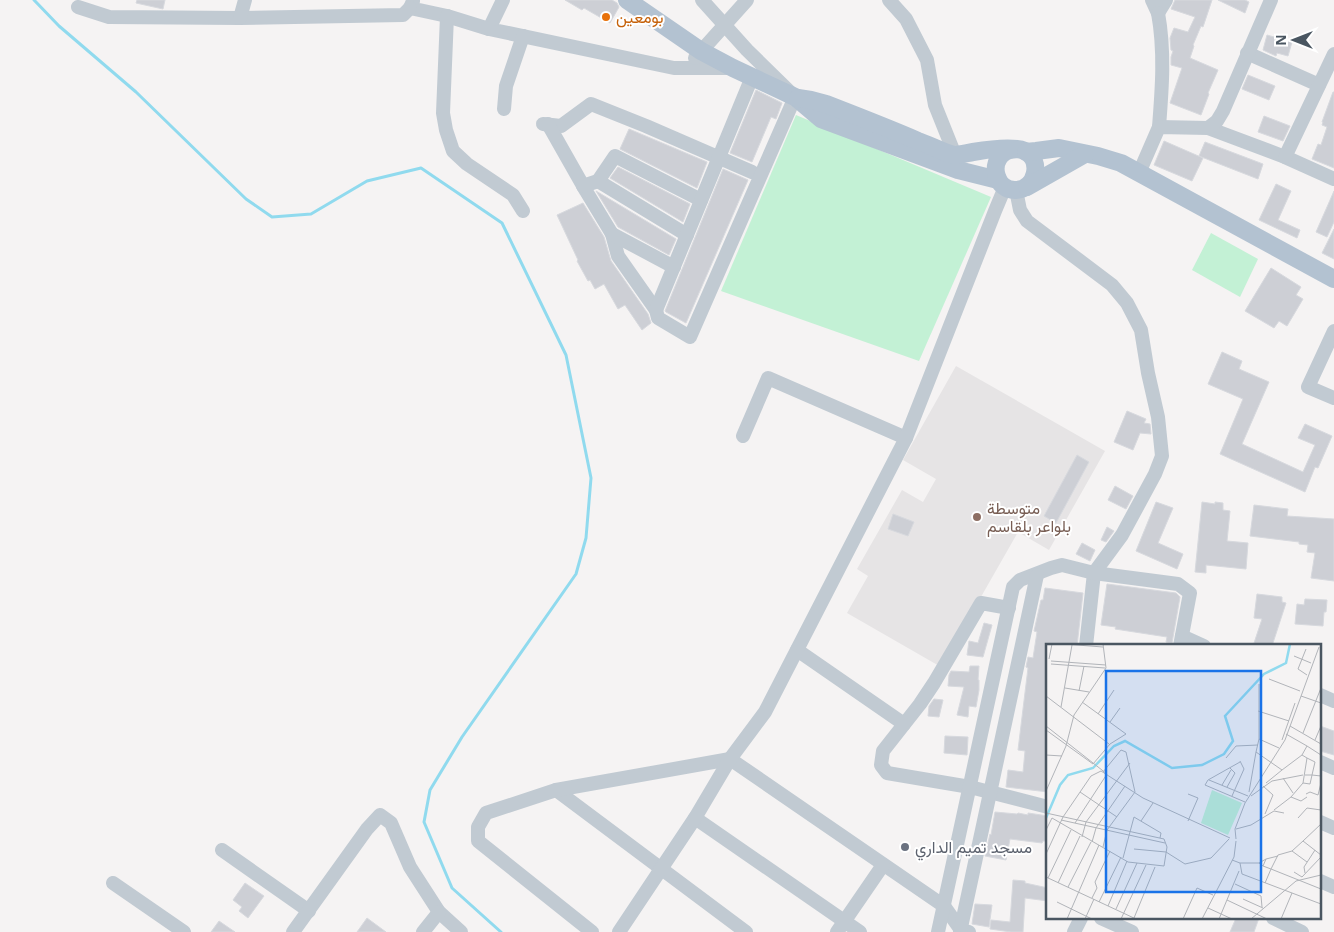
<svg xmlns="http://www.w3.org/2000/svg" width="1334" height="932" font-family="'Noto Sans',Vazirmatn,sans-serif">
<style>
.education{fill:#e6e4e5}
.green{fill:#c3f1d5}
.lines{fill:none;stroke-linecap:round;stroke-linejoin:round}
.stream{stroke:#90daee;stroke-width:3}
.building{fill:#cdcfd5;stroke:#d7d9de}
.minor{stroke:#c1cad2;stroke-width:14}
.major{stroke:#b3c2d1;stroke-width:18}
.food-dot{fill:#e8710a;stroke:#fff;stroke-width:2}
.education-dot{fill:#8d6e63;stroke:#fff;stroke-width:2}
.worship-dot{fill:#6b7280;stroke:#fff;stroke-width:2}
.labels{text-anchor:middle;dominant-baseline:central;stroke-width:4;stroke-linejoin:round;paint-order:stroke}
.food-label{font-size:16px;fill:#c56008;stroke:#fff;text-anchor:start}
.education-label{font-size:16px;fill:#785e54;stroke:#fff;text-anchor:start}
.worship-label{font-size:16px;fill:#5b616d;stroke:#fff;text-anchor:start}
.inset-river{fill:none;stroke:#90daee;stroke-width:2.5}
.inset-road{fill:none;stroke:#b1b4b9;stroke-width:1}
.view{fill:#1a73e8;fill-opacity:0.15;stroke:#1a73e8;stroke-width:2.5}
.inset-edge{fill:none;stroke:#4a5661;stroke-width:2.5}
</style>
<rect width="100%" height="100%" fill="#f5f3f3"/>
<polygon class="education" points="956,366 1105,451 1049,550 1018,532 941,667 847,613 868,576 857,569 902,490 923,502 936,479 903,460"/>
<g class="green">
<polygon points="796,115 991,197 919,361 721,291"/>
<polygon points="1211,233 1258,259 1240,297 1192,270"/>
</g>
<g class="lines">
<polyline class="stream" points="34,0 59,26 136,92 246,199 272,217 311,214 367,181 421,168 502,223 566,355 591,478 586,538 576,574 462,737 430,790 424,822 452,888 501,932"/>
</g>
<g class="building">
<polygon points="137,0 165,0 163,9 136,3"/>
<polygon points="565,0 612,0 617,3 619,7 610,23 584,8 582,10"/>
<polygon points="1175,0 1212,0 1203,27 1201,26 1193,45 1194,46 1190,58 1218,70 1208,93 1209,94 1201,115 1170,103 1182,68 1171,65 1171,57 1173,51 1171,50 1170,38 1174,28 1188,32 1195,17 1171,9"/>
<polygon points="1218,0 1245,0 1249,2 1245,13"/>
<polygon points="1267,35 1292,42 1288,56 1277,53 1276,56 1263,50"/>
<polygon points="1248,75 1275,86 1269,100 1242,89"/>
<polygon points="756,90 782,103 776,119 771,117 752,162 730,153"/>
<polygon points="1333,92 1334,92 1334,168 1312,159 1318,144 1321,145 1327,127 1322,125 1323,122 1322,122"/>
<polygon points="1264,116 1290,126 1283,141 1258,132"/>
<polygon points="629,129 707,162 697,188 620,149"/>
<polygon points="1164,141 1203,158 1192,181 1154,165"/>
<polygon points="1205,142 1263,164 1258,179 1199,156"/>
<polygon points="618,167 690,204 683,222 610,178"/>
<polygon points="723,169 748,180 686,323 666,312 665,311"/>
<polygon points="1276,184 1291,191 1278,220 1300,230 1297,238 1259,220"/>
<polygon points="596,191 676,239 669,255 618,227"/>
<polygon points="1334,191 1334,222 1327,237 1316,232"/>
<polygon points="583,203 604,237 611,261 648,314 651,323 642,330 625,305 618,309 604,284 595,289 590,280 588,281 577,261 578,260 557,215"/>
<polygon points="1334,229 1334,259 1322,253"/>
<polygon points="1271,268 1301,287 1296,295 1303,299 1287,326 1279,321 1274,328 1245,311"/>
<polygon points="1222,352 1242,361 1239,369 1269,382 1242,444 1303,472 1315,445 1298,438 1305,424 1332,436 1318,468 1315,467 1305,492 1220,454 1243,399 1208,384"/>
<polygon points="1127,411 1146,419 1144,423 1150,424 1151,434 1140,433 1133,450 1114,442"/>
<polygon points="1077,455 1089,462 1056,523 1044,516"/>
<polygon points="1115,486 1133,496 1126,509 1108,500"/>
<polygon points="1156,502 1173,508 1158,543 1183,554 1177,569 1136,551"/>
<polygon points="1202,502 1215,504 1215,502 1223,503 1223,510 1230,511 1227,541 1248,543 1246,569 1206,565 1206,573 1195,572"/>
<polygon points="1254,505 1288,509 1287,516 1334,519 1334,581 1311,578 1315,553 1307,552 1308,545 1299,544 1299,542 1250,536"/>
<polygon points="893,514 914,522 908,536 888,529"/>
<polygon points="1107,527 1114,531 1106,542 1101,540"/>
<polygon points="1082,543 1095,550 1090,561 1076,554"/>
<polygon points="1107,584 1176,593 1180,597 1172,643 1166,642 1167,637 1115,629 1116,627 1101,625"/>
<polygon points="1045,588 1083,593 1077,646 1048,646 1048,792 1006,787 1008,770 1023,772 1025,751 1018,750 1028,668 1026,667 1028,657 1033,658 1037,632 1034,631 1041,600 1043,600"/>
<polygon points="1257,594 1282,597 1282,602 1286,603 1272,646 1253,646 1262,619 1254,618"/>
<polygon points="1305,599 1327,600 1326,612 1324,612 1323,626 1295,624 1297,604 1304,605"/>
<polygon points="984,623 992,625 983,657 967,655 969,641 978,643"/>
<polygon points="970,666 979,666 978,680 979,680 979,690 976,707 969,706 968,717 957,715 964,687 948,686 949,675 951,671 969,672"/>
<polygon points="934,699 943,700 939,717 928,716 929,706"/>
<polygon points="1320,726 1334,731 1334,755 1320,751"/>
<polygon points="945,736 968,737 967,755 944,753"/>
<polygon points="995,812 1017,814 1018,813 1028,815 1028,813 1048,816 1048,841 1043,841 1042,843 1010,839 1006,860 985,856 990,834 991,835"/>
<polygon points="1013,880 1025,881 1025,883 1048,888 1048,901 1025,898 1023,932 1011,932 990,929 991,920 1010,922"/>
<polygon points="245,883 264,896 248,918 239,911 242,907 233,900"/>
<polygon points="975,904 992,905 989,927 972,924"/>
<polygon points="367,918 386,932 357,932"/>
<polygon points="1236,918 1259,918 1254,932 1230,932"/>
<polygon points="219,921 235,932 211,932"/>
</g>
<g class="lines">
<g class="minor">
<polyline points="503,0 489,29 674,68 733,68"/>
<polyline points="889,0 906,19 927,60 935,105 955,155 956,162"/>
<polyline points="1152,0 1158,13 1166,0"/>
<polyline points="413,1 410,8 447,16 489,29"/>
<polyline points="78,7 109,17 240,18 403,15 410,8"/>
<path d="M1158,13C1165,51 1162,89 1159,127"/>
<polyline points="447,16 443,113 446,130 453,151 467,164 513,195 523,211"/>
<polyline points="240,18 245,0"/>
<polyline points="1247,53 1319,85"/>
<polyline points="695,58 747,0"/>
<polyline points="504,109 506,86 523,36"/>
<polyline points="543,124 561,126 591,104 646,126 752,172"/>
<polyline points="548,124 586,191 612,234 618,256 656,310 658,318 690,337 795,97 747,50 702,0"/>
<polyline points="1208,128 1285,157 1334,179"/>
<polyline points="1285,157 1334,54"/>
<polyline points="1139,173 1159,127 1208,128 1217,121 1223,111 1271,0"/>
<polyline points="598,181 687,235"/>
<polyline points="583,186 598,181 615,156 701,200"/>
<polyline points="1016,190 1020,210 1027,221 1112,285 1127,303 1141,330 1148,373 1158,417 1162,456 1155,474 1122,535 1094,573 1086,646"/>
<polyline points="612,234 674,267"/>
<polyline points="656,310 752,77"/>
<polyline points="1334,331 1308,387 1334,398"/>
<polyline points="743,436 768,378 906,438"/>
<polyline points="1009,608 981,603 934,683 920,704 883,751 881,765 887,773 970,787 1048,807"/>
<polyline points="1182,636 1204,646"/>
<polyline points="797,650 904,724"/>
<polyline points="1320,695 1334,701"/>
<polyline points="1320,762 1334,768"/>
<polyline points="556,790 746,932"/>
<polyline points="695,818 860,932"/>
<polyline points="1320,822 1334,828"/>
<polyline points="222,850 309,911"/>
<polyline points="1320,881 1334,887"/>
<polyline points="113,883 184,932"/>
<polyline points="1101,918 1132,932"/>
<polyline points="1273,918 1302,932"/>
<polyline points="293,932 367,829 380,815 391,823 410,867 439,912 461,932"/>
<polyline points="423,932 439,912"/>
<polyline points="592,932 478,841 478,827 486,813 556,790 730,759 944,906 961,930 969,932"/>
<polyline points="619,932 695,818 730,759 765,712 906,438 995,211 1005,187"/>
<polyline points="837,932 883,865"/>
<polyline points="938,932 1013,587 1020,580 1051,568 1062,565 1094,573 1178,584 1190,593 1180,646"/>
<polyline points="960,932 1037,575"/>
<polyline points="1074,932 1081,918"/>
</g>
<g class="major">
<polyline points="627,0 701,51 733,68 795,97 821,119 958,170 998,180"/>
<path d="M798,98L811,100L826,104C857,116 888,128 918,141C928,144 944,153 954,155C959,155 967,153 973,152C985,150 1014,146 1025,151C1043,161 1036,189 1016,190C996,191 988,163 1005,152C1008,150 1012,150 1016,149"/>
<polyline points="1026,152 1036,151 1059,148 1098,156 1121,163 1334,279"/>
<polyline points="1027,187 1085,154"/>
</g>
</g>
<circle class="food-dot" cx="606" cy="17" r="5"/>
<circle class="education-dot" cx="977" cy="517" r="5"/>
<circle class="worship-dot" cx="905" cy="847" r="5"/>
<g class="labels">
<g class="food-label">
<text x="616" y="17">بومعين</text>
</g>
<g class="education-label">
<text x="987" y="508">متوسطة<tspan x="987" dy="18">بلواعر بلقاسم</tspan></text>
</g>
<g class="worship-label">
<text x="915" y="847">مسجد تميم الداري</text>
</g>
</g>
<g transform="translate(1046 644)">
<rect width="275" height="275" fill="#f5f3f3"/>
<path d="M166,146L196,159L182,191L155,179Z" fill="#c3f1d5"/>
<path class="inset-river" d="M0,174L14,141L22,131L47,124L68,102L79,97L126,124L156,121L178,110L187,97L179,72L218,30L240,19L244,0"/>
<path class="inset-road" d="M18,0L57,3M260,5L252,25L261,31M248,12L265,19M3,15L6,0M5,17L60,21M5,20L59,24M223,35L254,47M19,44L43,48M33,47L38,22M0,52L63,100M255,52L275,59M36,58L80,90L64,100L47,120M15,63L26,1M212,67L243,77M52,70L68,46M64,78L74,64M0,82L61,130L29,179M244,82L275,100M0,86L47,120M257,89L275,44M240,90L261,102L256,111M213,95V40M236,96L249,59M269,96L275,82M261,102L275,111M210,108L213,95L233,104M0,111L16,112M180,114L190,102L212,101M194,118L162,136L159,141L199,158M236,126L256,111L261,114L257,139M259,131H266L269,118L261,114M237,134L247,149M163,136L202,152M176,141L185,126M217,142L227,151L219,170M181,143L189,129L184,124M0,147L20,102L28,71L60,24L57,0M34,148L71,173M203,148L210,108L236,126L220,139M260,150L264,148L272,151L275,139M186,152L198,125L194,117M205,152L226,137L257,131M245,153L257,139L264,140L266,131L275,132M228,166L245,153L255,157L261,153M0,169L118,195L121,203L118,222L82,218L6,174L0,186M252,174L261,164L275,166M15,176L119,199M95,177L107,159M142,177L152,154L142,150M190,185L205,181L228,167L238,169M36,193L40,178L84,119M190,195L189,185L199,159L239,96L273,3M257,197L275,180M46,198L50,184L79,142M57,203L61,186L89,148L80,108L75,106L57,128M88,205L120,208L139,220L165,214L183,195M246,207L261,218M0,210L17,173L45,132L55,127L97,154L184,194M77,214L88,173L115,189L114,194M220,215L213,219L217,222L220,215L232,212M186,216L194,219L196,230L275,260M194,219H213M217,222L225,225L232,211L246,207L257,197L275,211M248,228L256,233L275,213M259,229L258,223L269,206M0,233L90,275M2,234L25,186M12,239L34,192M219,239L225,225L275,245M189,240L215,252L216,263M22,243L45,198M46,254L51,244L49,238L64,207M197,255L217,264M181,256L221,275M11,258L46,275M53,258L75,213M62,262L81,217M162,264L186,275M70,265L91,219M88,274L109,223M21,275L53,201M39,275L48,255M75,275L100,221M137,275L151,244L167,251M156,275L188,213L190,197M173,275L193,227M205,275L250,237L275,231M235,275L246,249"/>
<path class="view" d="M60,27H215V248H60Z"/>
<rect width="275" height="275" class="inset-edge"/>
</g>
<g transform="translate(1294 40) rotate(270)" stroke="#ffffff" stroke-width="4" paint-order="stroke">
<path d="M0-4L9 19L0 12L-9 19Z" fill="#4a5661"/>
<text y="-8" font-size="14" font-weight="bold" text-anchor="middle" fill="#4a5661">N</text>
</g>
</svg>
